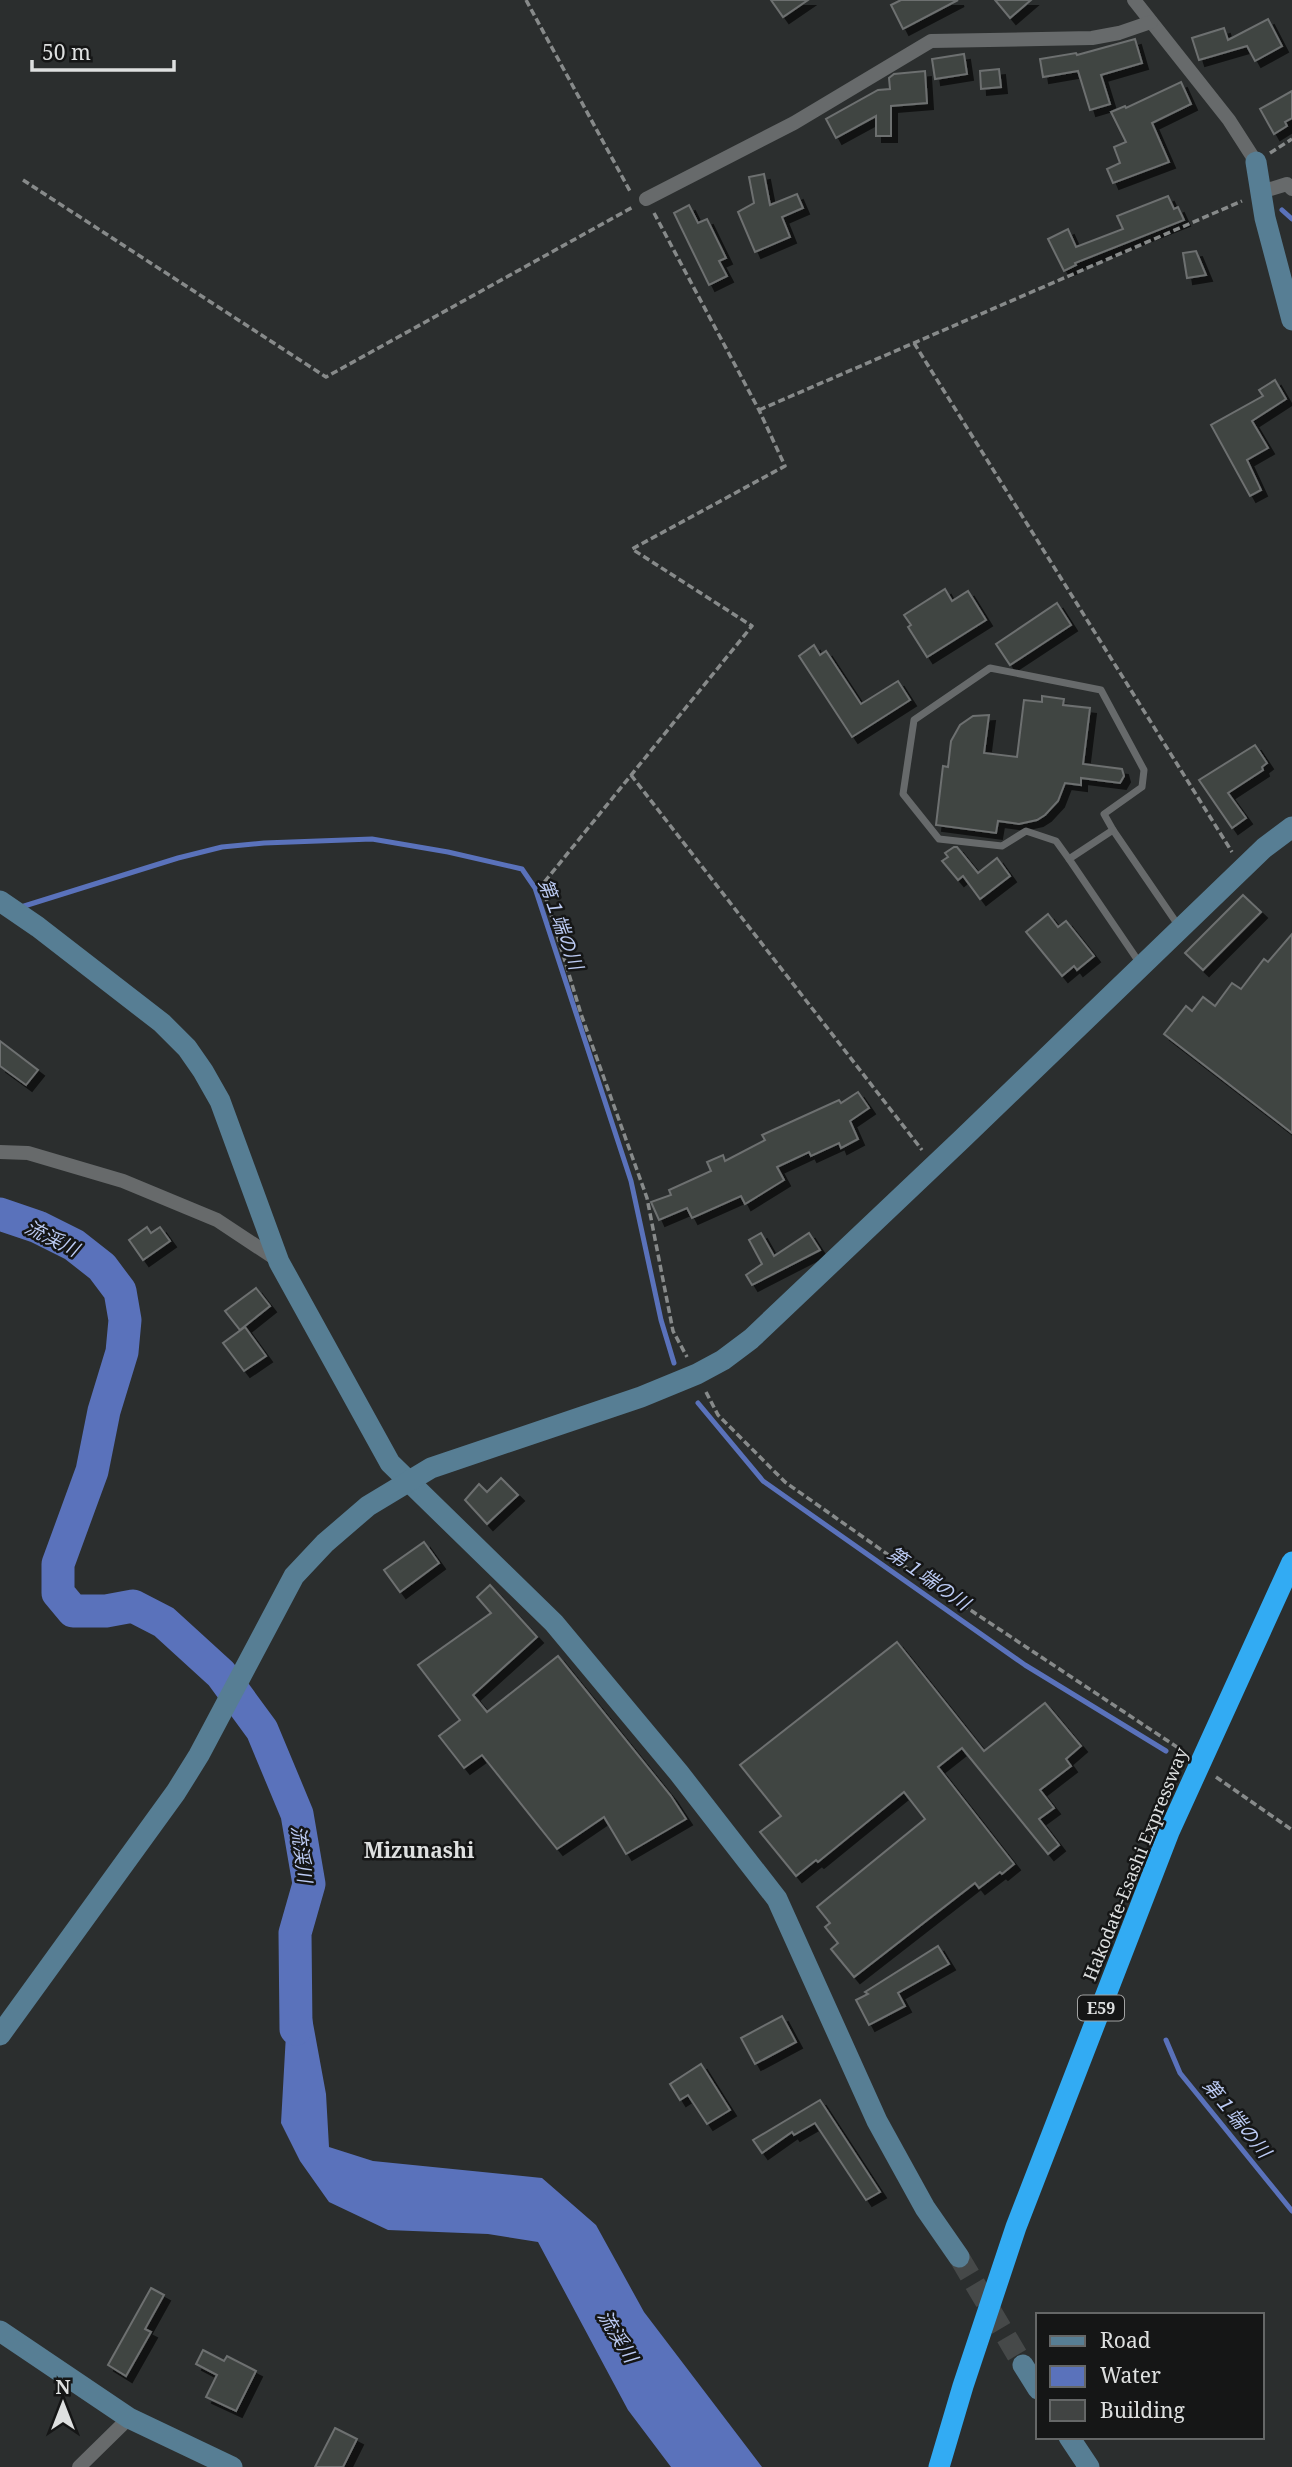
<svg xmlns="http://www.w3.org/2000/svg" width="1292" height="2467" font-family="'Noto Serif','Noto Sans JP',serif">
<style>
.water{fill:#5a72bb}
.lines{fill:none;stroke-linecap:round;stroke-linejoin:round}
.stream{stroke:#5a72bb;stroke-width:5}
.river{stroke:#5a72bb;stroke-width:33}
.building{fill:#414443;stroke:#6d7070;stroke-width:2;filter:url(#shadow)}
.secondary-tunnel{stroke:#464949;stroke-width:21;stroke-dasharray:21 10;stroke-linecap:butt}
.path{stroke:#878a8a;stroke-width:3.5;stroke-dasharray:7 3.5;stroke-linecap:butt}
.lane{stroke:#676a6b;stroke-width:7}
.street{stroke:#676a6b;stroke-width:14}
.secondary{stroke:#577e94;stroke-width:21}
.highway{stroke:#32abf3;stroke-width:21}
.labels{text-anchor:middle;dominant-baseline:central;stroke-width:5;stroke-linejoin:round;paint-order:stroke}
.shield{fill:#151616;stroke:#a2a3a3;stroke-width:2}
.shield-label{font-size:16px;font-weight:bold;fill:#dee0e0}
.street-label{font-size:18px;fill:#dee0e0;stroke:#151616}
.water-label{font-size:19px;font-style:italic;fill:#bccbf4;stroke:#151616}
.quarter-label{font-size:21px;font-weight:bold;fill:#dee0e0;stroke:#151616}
</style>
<defs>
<filter id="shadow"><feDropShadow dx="6" dy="6" stdDeviation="0" flood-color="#0009"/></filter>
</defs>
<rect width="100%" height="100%" fill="#2b2e2e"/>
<polygon class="water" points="289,1981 308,1996 326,2094 329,2147 373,2161 542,2178 596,2225 644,2312 762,2467 671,2467 628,2410 538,2242 488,2234 388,2230 329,2202 300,2161 281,2123"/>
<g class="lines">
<g class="stream">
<polyline points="1282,210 1292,219"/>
<polyline points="21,907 178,858 222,847 264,843 372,839 448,852 522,869 535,888 631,1181 661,1320 674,1363"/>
<polyline points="698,1403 763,1481 1025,1665 1166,1751"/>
<polyline points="1166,2040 1180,2073 1292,2211"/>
</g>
<polyline class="river" points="0,1214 38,1227 74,1245 102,1267 120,1291 125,1320 122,1352 104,1411 92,1471 58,1564 58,1593 73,1611 106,1611 133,1606 164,1622 221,1674 262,1730 297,1814 309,1884 295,1933 296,2029"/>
</g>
<g class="building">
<polygon points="771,0 808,0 783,17"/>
<polygon points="901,0 958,0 903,29 891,5"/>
<polygon points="995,0 1031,0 1010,18"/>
<polygon points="1268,19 1282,46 1255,61 1247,46 1199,60 1192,38 1224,28 1228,40"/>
<polygon points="1135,39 1142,63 1101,75 1110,104 1090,110 1078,71 1043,77 1040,59 1076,53 1077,55"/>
<polygon points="964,54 967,74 935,79 932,59"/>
<polygon points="999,69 1001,87 981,89 980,71"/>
<polygon points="925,71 927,103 891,106 891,136 876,136 876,116 836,138 826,119 878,90 890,89 889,78 894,74"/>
<polygon points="1181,82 1191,104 1152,123 1169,162 1113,183 1107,169 1120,163 1114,147 1126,142 1111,112 1125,106 1126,108"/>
<polygon points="1292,91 1292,118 1285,122 1287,126 1274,134 1260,109"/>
<polygon points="764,174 770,205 797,194 803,208 782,217 790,237 755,252 738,212 754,203 749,177"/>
<polygon points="1168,196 1174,209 1178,207 1184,220 1075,263 1076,265 1064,271 1048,239 1068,229 1076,247 1123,229 1117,216"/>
<polygon points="689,205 698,223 707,219 726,258 719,261 727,276 709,285 674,213"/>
<polygon points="1196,251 1206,275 1187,278 1183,253"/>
<polygon points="1275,380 1286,399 1252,421 1268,448 1247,460 1261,490 1250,496 1211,425 1263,396 1259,390"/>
<polygon points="945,589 952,601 968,591 986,620 927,657 908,627 911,625 904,615"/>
<polygon points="1057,603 1071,625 1010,665 996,644"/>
<polygon points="814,645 820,655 826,651 861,704 898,681 910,700 852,737 799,656"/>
<polygon points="1042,696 1064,699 1063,705 1090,708 1083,764 1122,769 1124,776 1120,783 1081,778 1081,785 1065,783 1058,801 1045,815 1037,820 1019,824 998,821 996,833 936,825 943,766 948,767 951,741 960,725 973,716 989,715 984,753 1017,757 1024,700 1042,702"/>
<polygon points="1255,745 1267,763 1262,767 1263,770 1228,793 1246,818 1232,828 1199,780"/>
<polygon points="954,847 957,847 978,873 997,858 1010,876 980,899 963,876 958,880 942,861 948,857 945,853"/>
<polygon points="1243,895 1261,912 1203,970 1185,953"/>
<polygon points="1048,914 1058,927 1066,921 1094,956 1077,970 1074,966 1062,976 1026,932"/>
<polygon points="1292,934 1292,1133 1164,1034 1186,1006 1192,1011 1203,997 1215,1006 1232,983 1241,989 1264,959 1268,962"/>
<polygon points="0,1041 38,1070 26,1085 0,1066"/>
<polygon points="858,1092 869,1108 850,1121 858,1139 841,1148 839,1143 811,1156 809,1152 777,1167 784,1180 745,1204 741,1196 692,1218 687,1208 659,1220 651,1202 671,1195 669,1190 711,1171 707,1162 723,1155 725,1161 765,1140 762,1135 839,1100 841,1103"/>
<polygon points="147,1227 151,1233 160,1227 170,1241 143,1260 129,1240"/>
<polygon points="761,1233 774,1256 809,1233 820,1250 752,1285 746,1275 762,1264 749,1240"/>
<polygon points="256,1288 270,1306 240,1330 225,1311"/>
<polygon points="245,1327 266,1356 244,1371 223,1343"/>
<polygon points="501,1478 518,1495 487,1524 465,1500 479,1484 487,1492"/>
<polygon points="424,1542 439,1563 400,1592 384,1570"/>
<polygon points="490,1585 537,1637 473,1695 487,1712 558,1656 671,1796 686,1819 626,1854 604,1817 557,1849 482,1755 464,1768 439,1736 460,1720 418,1665 491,1613 477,1597"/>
<polygon points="897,1642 984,1751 1045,1703 1081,1746 1066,1759 1071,1766 1040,1790 1054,1808 1039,1819 1059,1845 1048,1854 962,1748 938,1767 1014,1864 1002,1874 1000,1872 979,1888 975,1883 854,1977 831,1949 838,1943 825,1927 830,1923 817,1907 925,1819 904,1792 818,1862 816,1860 796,1876 760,1832 781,1816 740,1765"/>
<polygon points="938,1946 949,1964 898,1993 905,2006 869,2025 856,2000 868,1994 865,1992"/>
<polygon points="782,2016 796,2042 755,2064 741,2038"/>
<polygon points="701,2064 730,2110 707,2124 688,2095 680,2100 670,2084"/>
<polygon points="820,2100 880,2192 866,2200 815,2123 794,2135 792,2132 762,2153 753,2140"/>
<polygon points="151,2288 164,2295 145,2329 151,2332 126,2376 108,2365"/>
<polygon points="203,2350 224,2361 227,2356 256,2371 236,2411 206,2397 217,2375 196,2364"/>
<polygon points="335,2428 357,2439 343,2467 315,2467"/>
</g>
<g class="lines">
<polyline class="secondary-tunnel" points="959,2257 1023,2365"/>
<g class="path">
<polyline points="526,0 631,193"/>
<polyline points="1270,153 1292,139"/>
<polyline points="23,180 326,377 633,207"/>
<polyline points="654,213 759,410 785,466 632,549 752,626 542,885 581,1014 647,1198 673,1331 687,1357"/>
<polyline points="914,343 1232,852"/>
<polyline points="759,410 1242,201"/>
<polyline points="631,775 922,1150"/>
<polyline points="706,1392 718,1415 785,1482 907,1568 1186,1753"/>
<polyline points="1216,1777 1292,1830"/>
</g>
<g class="lane">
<polyline points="1069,859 1056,841 1026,831 1002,846 939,839 903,794 914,720 990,668 1101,690 1144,770 1142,787 1104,814 1113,830"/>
<polyline points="1141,965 1069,859 1113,830 1178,925"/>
</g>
<g class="street">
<polyline points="1134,0 1229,120 1256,162"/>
<polyline points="1261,192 1287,184 1292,189"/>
<polyline points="646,199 794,123 931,41 1092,38 1119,33 1151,22"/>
<polyline points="0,1152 28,1153 123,1181 217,1220 279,1261"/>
<polyline points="79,2467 129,2418"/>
</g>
<g class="secondary">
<polyline points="1256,162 1265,218 1292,320"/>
<polyline points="0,901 38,927 162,1023 187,1048 203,1071 220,1101 279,1262 390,1463 554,1623 679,1773 777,1899 877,2121 925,2208 959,2257"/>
<polyline points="0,2035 176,1792 199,1755 294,1576 325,1543 368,1506 431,1468 641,1397 697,1374 723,1360 751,1339 962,1139 1264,848 1292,827"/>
<polyline points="0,2331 129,2418 232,2467"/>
<polyline points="1023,2365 1038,2389"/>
<polyline points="1069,2437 1089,2467"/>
</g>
<polyline class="highway" points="939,2467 963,2386 1016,2227 1169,1832 1292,1562"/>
</g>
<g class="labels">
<rect class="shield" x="1078" y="1995.5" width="46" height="25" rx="5"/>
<g class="shield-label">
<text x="1101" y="2008">E59</text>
</g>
<g class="street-label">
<text transform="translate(1135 1864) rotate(-68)">Hakodate-Esashi Expressway</text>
</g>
<g class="water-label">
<text transform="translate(561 924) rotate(70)">第１端の川</text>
<text transform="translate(52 1238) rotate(26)">流渓川</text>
<text transform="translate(929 1578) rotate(35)">第１端の川</text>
<text transform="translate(302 1854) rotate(83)">流渓川</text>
<text transform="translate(1237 2118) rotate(51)">第１端の川</text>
<text transform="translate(618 2336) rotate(59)">流渓川</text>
</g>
<g class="quarter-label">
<text x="419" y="1850">Mizunashi</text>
</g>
</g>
<rect x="1036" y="2313" width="228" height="126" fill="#151616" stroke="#656767" stroke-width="2"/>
<rect x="1050" y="2336" width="35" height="10" fill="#577e94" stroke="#656767" stroke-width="2"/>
<text x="1100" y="2348" font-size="21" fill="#dee0e0">Road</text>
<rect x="1050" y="2366" width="35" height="21" fill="#5a72bb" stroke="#656767" stroke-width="2"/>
<text x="1100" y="2383" font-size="21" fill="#dee0e0">Water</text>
<rect x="1050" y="2400" width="35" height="21" fill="#414443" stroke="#656767" stroke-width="2"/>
<text x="1100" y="2418" font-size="21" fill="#dee0e0">Building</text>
<g transform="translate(63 2404)" stroke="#151616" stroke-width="5" paint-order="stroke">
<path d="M0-5L12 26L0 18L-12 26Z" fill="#dee0e0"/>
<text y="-10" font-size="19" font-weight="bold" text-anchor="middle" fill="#dee0e0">N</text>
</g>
<path d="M32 60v10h142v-10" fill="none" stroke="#dee0e0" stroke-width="3.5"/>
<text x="42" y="60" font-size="21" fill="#dee0e0" stroke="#151616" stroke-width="5" paint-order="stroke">50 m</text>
</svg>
